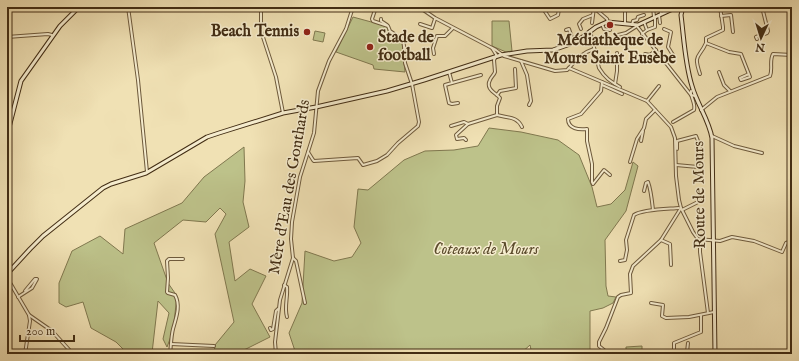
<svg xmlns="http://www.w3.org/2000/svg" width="799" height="361" font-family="'IM FELL English',serif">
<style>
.green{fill:#bdc28a;stroke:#80784f}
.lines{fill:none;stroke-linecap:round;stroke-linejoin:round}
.street-casing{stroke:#6e5a3c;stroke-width:4}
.secondary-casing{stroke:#422d14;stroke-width:5}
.street{stroke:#f5ecce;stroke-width:2}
.secondary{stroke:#f5ecce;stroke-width:3}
.poi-dot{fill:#8f2418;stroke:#f5ecce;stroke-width:1.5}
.labels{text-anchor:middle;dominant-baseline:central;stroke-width:3;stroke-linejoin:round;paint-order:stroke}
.poi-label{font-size:16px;font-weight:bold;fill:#422d14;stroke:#f5ecce;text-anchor:end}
.street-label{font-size:16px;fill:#422d14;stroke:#f5ecce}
.park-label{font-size:16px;font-style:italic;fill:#5b4b2c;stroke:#f5ecce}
</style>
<rect width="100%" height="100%" fill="#f0e1b4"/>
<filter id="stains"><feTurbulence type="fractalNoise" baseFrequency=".005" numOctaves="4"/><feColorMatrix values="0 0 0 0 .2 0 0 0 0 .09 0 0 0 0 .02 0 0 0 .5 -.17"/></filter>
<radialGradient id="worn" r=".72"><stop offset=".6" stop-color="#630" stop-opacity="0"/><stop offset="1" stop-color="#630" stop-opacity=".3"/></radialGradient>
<g class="green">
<polygon points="353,17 386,26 402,42 405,72 374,69 373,65 336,52"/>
<polygon points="492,21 509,21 512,51 506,52 492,46"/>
<polygon points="315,31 325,33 323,42 313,40"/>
<polygon points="489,128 521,132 558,140 579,155 592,187 597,207 611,204 625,190 633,162 638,166 626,211 605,240 606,286 608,296 616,297 613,303 603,308 590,311 590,354 532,354 530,345 520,354 296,354 289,333 302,303 305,251 334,261 352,257 361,243 354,227 358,189 368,190 404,160 425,151 454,150 478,146"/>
<polygon points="244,147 245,181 243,202 249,227 229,242 235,281 250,269 266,276 252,304 270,337 236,354 214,354 215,345 234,322 215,234 226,214 220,208 206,222 183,220 154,243 168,283 177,296 173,331 167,347 163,339 169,313 158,301 152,353 150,354 126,352 116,342 91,328 83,302 66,307 59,303 59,283 72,251 100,236 123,254 125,229 182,203 204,177"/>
<polygon points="642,346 642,354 626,354 626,347"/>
</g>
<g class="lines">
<defs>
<g id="street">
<polyline points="128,7 138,80 147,172"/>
<polyline points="261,7 261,31 276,77 283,113"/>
<polyline points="419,7 435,18 496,50 504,56 555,71 567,70 569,68 647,101 671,127 675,138 676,176 679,200 681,208 693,232 698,239 720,241 732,237 754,241 782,252 786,243 789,242 792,244"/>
<polyline points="542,7 550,19 558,15 559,9 561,7"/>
<polyline points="593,7 607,19 608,22"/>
<polyline points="653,7 654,17"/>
<polyline points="660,7 661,14"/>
<polyline points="720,7 723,27 723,30 706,38 706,43 729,52 741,54 750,77 741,80 740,78 749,74"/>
<polyline points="659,15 660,23"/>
<polyline points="721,16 731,15 733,32"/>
<polyline points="381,19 381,21 387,25"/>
<polyline points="592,23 593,15"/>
<polyline points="420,24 432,28 435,19"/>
<polyline points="602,24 604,29 610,30"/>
<polyline points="625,24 625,7"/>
<polyline points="632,25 633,21 637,20 638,17 644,15"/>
<polyline points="636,25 691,95 695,96"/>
<polyline points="581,29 579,24 583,19 593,15 594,8"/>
<polyline points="664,29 671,32 668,47 673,55 672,58 665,62"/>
<polyline points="566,30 569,29 573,41 576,41"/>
<polyline points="647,30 655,27 655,17"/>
<path d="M590,31L599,68C605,78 610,81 620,87"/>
<polyline points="642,34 647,30 644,22"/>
<polyline points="618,35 626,33 637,26"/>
<polyline points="7,37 48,34 52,35"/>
<polyline points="757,39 756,37 767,33 768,31 762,7"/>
<polyline points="492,48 497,56"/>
<polyline points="434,54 433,48 437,36 445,36 453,28"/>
<polyline points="645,54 650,55 656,50"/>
<polyline points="521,61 527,75 531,101 529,105"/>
<path d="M569,68C576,59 584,52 594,49"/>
<polyline points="449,72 452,83 445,85 449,103 452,104 458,103"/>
<polyline points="719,72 724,85 730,91"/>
<path d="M700,74C693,53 699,59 706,43"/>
<path d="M602,82L601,91L581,114L568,119C568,129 579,130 587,129V141L592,164V182L593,184L604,170L610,175"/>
<polyline points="452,83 481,75"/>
<polyline points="615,84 617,71 617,53"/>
<polyline points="602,85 622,94"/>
<polyline points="497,95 500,91 516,88 515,69"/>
<polyline points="647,101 659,86"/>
<path d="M701,110L717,97L770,76C773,69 769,61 773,54L792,55"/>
<path d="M497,115C507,118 517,116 522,127"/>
<path d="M673,122L694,110C696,103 690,97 691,91"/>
<polyline points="451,126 464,122 468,124"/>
<polyline points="712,136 734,146 762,153"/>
<path d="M466,140L464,138L457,139L456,135L468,124L497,115V106L500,98C496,93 485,89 490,80C491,77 494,75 495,72L494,60L496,56"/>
<polyline points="641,141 643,131"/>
<polyline points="308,152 313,160 314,161 358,158 363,165 377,161 387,155 398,143 418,126 419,122 412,84 405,63 404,46 403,40 390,31 388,26 373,21 372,19 376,7"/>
<polyline points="630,162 637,139 644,128 646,119 655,110"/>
<polyline points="676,165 698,167 700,146 696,136 677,141 677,149"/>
<path d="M644,191L646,183L648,182C651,190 652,201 653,210"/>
<polyline points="682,210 700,201 701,190"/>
<polyline points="661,240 670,244 671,265"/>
<polyline points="700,240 700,252 708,313"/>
<polyline points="293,258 296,261 305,303"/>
<path d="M620,261L625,260L627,250L626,240L634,215C643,209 668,209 679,208"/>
<polyline points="7,278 9,281 7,274"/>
<polyline points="9,281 29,315 30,321 25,354"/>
<path d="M284,285L287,287C288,298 284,307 287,317"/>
<polyline points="18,297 32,288 37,279 35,279 25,291"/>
<polyline points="651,303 663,305 662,316 666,318 689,317 714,312"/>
<polyline points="29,315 52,331 73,354"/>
<polyline points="270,328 271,330 273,329 276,311 278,309"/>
<polyline points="171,344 214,346"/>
<polyline points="674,352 687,352 688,343"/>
<polyline points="37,354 37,351"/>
<path d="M170,354C171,346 171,337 173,329C176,318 181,306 175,295L168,293L167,292L168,278L167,261L169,259H183"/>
<polyline points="276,354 275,342 280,300 293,258 291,239 292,222 300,177 314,133 318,91 329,61 346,29 353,7"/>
<polyline points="609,354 599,346 599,342 606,328 618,297 621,295 631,293 630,274 633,266 661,240 681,208"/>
<polyline points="674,354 674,343 701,332 701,315"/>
</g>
<g id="secondary">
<path d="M683,7L681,15C684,39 685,64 692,86C697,104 709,120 712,138L715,354"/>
<polyline points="7,135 21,81 60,26 79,7"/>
<polyline points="7,274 30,249 43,236 103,188 111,184 146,173 180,153 207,137 219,133 283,113 316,107 387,91 424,80 501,55 527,51 553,50 576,42 596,27 607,22 638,25 677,7"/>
</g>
</defs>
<use href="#street" class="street-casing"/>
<use href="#secondary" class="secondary-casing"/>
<use href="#street" class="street"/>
<use href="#secondary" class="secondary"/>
</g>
<g class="poi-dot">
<circle cx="610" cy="25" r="4"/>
<circle cx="307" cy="32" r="4"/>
<circle cx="370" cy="47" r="4"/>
</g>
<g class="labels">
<g class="poi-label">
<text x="299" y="32">Beach Tennis</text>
<text x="378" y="38" text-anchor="start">Stade de<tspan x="378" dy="18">football</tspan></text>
<text x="610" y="41" text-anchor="middle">Médiathèque de<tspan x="610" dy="18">Mours Saint Eusèbe</tspan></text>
</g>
<g class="street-label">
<text transform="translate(290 187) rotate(-80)">Mère d'Eau des Gonthards</text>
<text transform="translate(700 195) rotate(-91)">Route de Mours</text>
</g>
<g class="park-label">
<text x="486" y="250">Coteaux de Mours</text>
</g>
</g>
<rect width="799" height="361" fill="none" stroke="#f0e1b4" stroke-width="24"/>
<rect x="8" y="8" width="783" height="345" fill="none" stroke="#422d14" stroke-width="2"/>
<rect x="12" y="12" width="775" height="337" fill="none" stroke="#422d14"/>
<g transform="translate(761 38) rotate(184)" stroke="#f5ecce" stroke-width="3" paint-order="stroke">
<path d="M0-3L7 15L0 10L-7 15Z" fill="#422d14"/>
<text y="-6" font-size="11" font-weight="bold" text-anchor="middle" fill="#422d14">N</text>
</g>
<path d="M20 335v6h54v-6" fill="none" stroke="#422d14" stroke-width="2"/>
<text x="26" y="335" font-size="12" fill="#422d14" stroke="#f5ecce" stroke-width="3" paint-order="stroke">200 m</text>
<rect width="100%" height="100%" filter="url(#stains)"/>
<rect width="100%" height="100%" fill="url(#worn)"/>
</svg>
